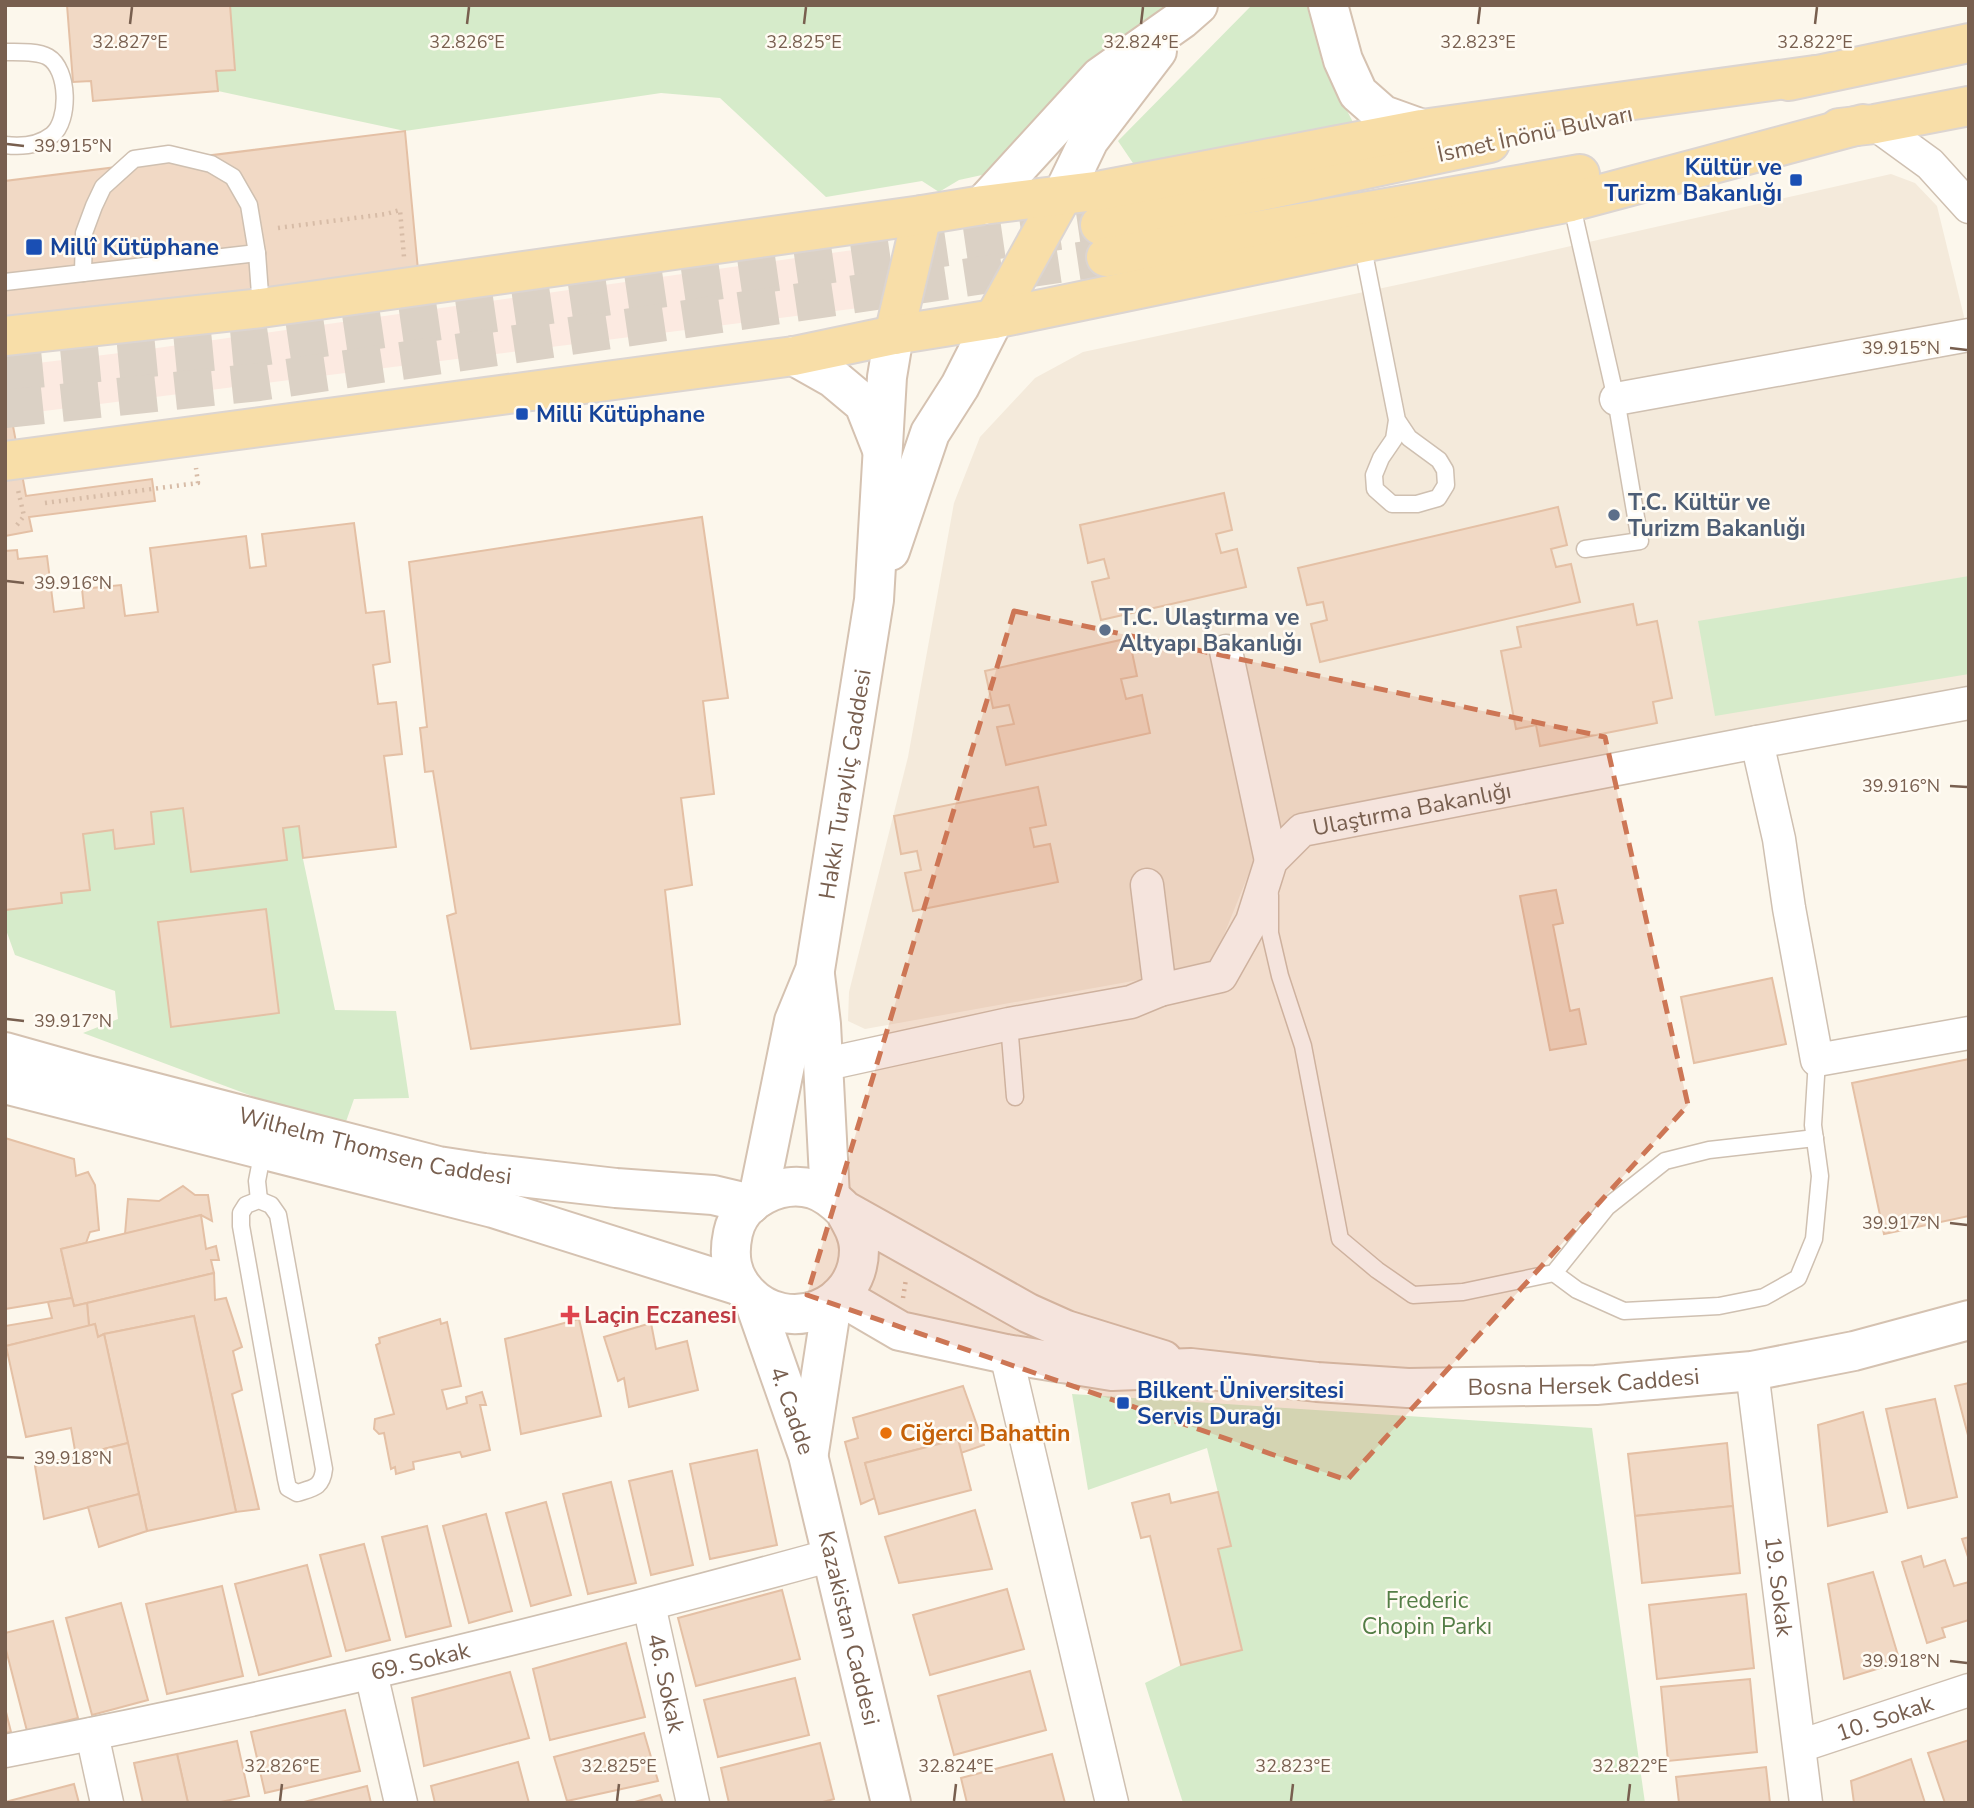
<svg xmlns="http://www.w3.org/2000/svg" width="1974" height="1808" font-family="'Nunito Sans',sans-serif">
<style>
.residential{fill:#f4eadb}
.commercial{fill:#fceae1}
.green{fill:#d6ebca}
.building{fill:#f1d9c5;stroke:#e4c0a5;stroke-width:2}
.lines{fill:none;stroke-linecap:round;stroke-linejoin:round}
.primary-tunnel{stroke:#dbd1c5;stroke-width:38;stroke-dasharray:38 19;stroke-linecap:butt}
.lane-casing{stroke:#cfc0b1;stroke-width:19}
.street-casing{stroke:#cfc0b1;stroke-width:35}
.secondary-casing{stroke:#d5c2b1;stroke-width:42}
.primary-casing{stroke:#dcd5d1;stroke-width:42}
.path{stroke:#d7bca7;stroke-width:4.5;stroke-dasharray:2 5;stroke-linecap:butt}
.lane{stroke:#fff;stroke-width:16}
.street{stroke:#fff;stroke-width:32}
.secondary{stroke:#fff;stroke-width:38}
.primary{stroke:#f8dea8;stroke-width:38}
.marked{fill:#cd7655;fill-opacity:0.2;stroke:#cd7655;stroke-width:5;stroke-dasharray:14 9;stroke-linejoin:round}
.ticks{fill:none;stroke:#785f4f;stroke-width:2.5}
.transit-dot{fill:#1a4fb4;stroke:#fffbf3;stroke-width:2.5}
.service-dot{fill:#5c6f8a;stroke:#fffbf3;stroke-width:2.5}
.health-dot{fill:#e0444e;stroke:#fffbf3;stroke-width:2.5}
.food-dot{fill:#e8710a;stroke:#fffbf3;stroke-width:2.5}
.labels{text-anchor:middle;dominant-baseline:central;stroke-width:5;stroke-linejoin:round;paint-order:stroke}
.street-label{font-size:23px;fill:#785f4f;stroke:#fffbf3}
.transit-label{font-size:23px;font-weight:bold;fill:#164399;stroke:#fffbf3;text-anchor:start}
.service-label{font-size:23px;font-weight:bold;fill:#4e5e75;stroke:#fffbf3;text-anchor:start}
.health-label{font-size:23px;font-weight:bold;fill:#be3a42;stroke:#fffbf3;text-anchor:start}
.food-label{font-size:23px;font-weight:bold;fill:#c56008;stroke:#fffbf3;text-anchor:start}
.park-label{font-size:23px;fill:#547d46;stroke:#fffbf3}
.ticks-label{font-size:18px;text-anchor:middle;fill:#785f4f;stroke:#fffbf3;stroke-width:5;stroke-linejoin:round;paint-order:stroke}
</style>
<rect width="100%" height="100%" fill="#fcf7ec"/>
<polygon class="residential" points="1891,174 1915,183 1937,206 1969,337 1969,693 1257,853 1211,967 865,1029 848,1021 849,992 908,757 954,503 980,437 1035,378 1083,352 1420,280"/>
<polygon class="commercial" points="860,249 867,307 5,416 5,367 136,351"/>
<g class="green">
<polygon points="230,5 1209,5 1180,36 982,175 959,180 939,192 922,181 826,197 720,98 661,93 405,131 218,91 216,71 235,69"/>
<polygon points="1252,5 1310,5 1322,62 1357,130 1137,169 1118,141"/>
<polygon points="1969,576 1969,674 1715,716 1698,621"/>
<polygon points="183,808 192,872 287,860 283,828 299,826 303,859 335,1010 396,1011 409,1098 354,1099 343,1130 83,1033 118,1019 115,991 15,955 5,927 5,910 62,903 61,893 90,890 83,834 113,830 115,848 154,844 151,812"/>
<polygon points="1072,1394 1592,1428 1645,1803 1183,1803 1145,1683 1181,1665 1242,1650 1218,1549 1231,1545 1207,1448 1088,1490"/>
</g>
<g class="building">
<polygon points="67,5 230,5 235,70 216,71 218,91 93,101 91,81 73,82"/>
<polygon points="405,131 418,270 5,321 5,181"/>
<polygon points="5,383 26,496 152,479 155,501 29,517 32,531 5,536"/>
<polygon points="1224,493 1232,530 1216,534 1221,553 1237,549 1246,587 1101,620 1092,582 1109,578 1104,559 1088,563 1080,525"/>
<polygon points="1558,507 1567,545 1551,549 1556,567 1571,564 1580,602 1320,662 1311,624 1327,620 1323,602 1307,605 1298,568"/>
<polygon points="702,517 728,698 703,701 714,794 681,798 692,885 665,890 680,1024 471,1049 447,916 456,913 433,771 425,772 420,728 427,727 409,562"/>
<polygon points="354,523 366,613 384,611 390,662 373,665 378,704 396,702 402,754 384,756 396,847 303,858 299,826 283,828 287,860 191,872 183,808 151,812 154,844 115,849 113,830 83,834 90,890 61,893 62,903 5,910 5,551 17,550 18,559 47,556 54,612 84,608 82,589 121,585 125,616 158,612 150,548 246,536 250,568 266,566 262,534"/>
<polygon points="1633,604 1637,625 1657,621 1672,698 1653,702 1657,723 1540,746 1536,725 1516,729 1501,651 1521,647 1517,627"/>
<polygon points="1129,638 1137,676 1121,679 1126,699 1142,695 1150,733 1006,765 997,727 1014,724 1009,705 993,708 985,671"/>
<polygon points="1038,787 1046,825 1030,828 1034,847 1050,844 1058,882 913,911 905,873 921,870 917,851 901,854 894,816"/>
<polygon points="1556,890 1563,923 1553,925 1570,1011 1579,1009 1586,1044 1550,1050 1520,896"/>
<polygon points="266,909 279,1013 171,1027 158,922"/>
<polygon points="1772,978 1786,1044 1694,1063 1681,997"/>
<polygon points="1969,1059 1969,1216 1884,1234 1852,1083"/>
<polygon points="5,1138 74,1159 76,1176 88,1172 95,1185 99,1230 90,1232 86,1243 61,1249 72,1298 5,1309"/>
<polygon points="183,1186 195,1195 208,1195 212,1221 201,1215 125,1234 128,1199 159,1201"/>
<polygon points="201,1215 206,1249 216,1246 219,1260 211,1260 214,1273 74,1306 61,1249"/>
<polygon points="214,1273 215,1300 226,1298 242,1347 233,1351 242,1390 232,1394 259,1509 236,1512 194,1316 104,1334 98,1337 95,1324 89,1326 87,1303"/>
<polygon points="72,1298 74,1306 87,1303 89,1326 6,1346 5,1326 52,1318 48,1302"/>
<polygon points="194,1316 236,1512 147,1531 104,1334"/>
<polygon points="440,1319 441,1324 447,1322 461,1386 442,1390 447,1409 467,1403 466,1397 482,1392 486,1405 480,1405 490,1450 462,1457 460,1452 413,1462 414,1469 396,1474 395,1467 391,1469 384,1433 379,1434 374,1429 375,1419 394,1414 376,1345 380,1343 379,1338"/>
<polygon points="579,1319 601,1416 521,1434 505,1339"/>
<polygon points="651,1323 656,1349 687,1341 698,1390 629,1407 624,1378 618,1381 604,1337"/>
<polygon points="95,1324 98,1337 104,1334 128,1443 76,1456 71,1428 26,1437 6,1346"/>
<polygon points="1969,1383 1969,1439 1955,1386"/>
<polygon points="963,1386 984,1445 961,1453 958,1439 865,1463 875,1498 861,1504 845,1442 858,1438 853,1418"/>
<polygon points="1935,1399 1957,1497 1908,1508 1886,1409"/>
<polygon points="1863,1412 1887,1512 1828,1526 1818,1425"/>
<polygon points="958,1439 971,1490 879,1514 865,1463"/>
<polygon points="128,1443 139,1494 44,1519 35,1466"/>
<polygon points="1727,1443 1733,1506 1635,1516 1628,1454"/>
<polygon points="757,1450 777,1545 710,1559 690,1464"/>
<polygon points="672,1471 693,1565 651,1575 629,1481"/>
<polygon points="611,1482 636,1583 588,1594 563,1494"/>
<polygon points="1218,1492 1231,1546 1218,1549 1242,1650 1181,1665 1150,1536 1141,1538 1132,1503 1169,1494 1171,1503"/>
<polygon points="139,1494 147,1531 99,1547 88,1507"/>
<polygon points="546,1502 571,1595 531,1606 506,1513"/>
<polygon points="1733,1506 1740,1573 1642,1583 1635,1516"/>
<polygon points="975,1510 992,1569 899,1583 885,1537"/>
<polygon points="486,1514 512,1611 469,1623 443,1526"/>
<polygon points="427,1526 451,1626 406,1637 382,1537"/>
<polygon points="1969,1537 1969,1560 1962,1539"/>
<polygon points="364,1544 390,1640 346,1651 320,1555"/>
<polygon points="1921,1556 1924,1567 1945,1560 1954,1586 1969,1582 1969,1620 1942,1628 1945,1637 1927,1643 1902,1562"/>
<polygon points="307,1565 331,1656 259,1675 235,1584"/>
<polygon points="1873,1572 1900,1662 1844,1679 1828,1584"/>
<polygon points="222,1586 243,1676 167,1694 146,1604"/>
<polygon points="1007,1589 1024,1649 930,1675 913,1615"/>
<polygon points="782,1590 800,1659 696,1686 678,1618"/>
<polygon points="1746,1594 1754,1668 1657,1679 1649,1605"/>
<polygon points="121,1603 148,1700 92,1715 66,1618"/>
<polygon points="53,1621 78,1718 27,1731 5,1646 5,1633"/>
<polygon points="626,1643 645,1717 550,1740 533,1669"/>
<polygon points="1030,1671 1046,1730 954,1755 938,1696"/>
<polygon points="510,1672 529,1738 424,1766 412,1698"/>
<polygon points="795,1678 809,1735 718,1757 704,1700"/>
<polygon points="1750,1679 1757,1752 1668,1761 1661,1687"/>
<polygon points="5,1708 11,1732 5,1733"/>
<polygon points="345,1710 360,1771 265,1793 251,1732"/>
<polygon points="644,1733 658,1781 567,1801 554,1757"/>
<polygon points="1969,1740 1969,1803 1945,1803 1928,1753"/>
<polygon points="237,1741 249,1796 216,1803 188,1803 177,1754"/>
<polygon points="820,1743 834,1799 819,1803 729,1803 721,1768"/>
<polygon points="177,1754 188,1803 143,1803 134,1763"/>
<polygon points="1052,1754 1065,1803 967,1803 961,1778"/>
<polygon points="1911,1759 1925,1803 1854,1803 1851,1781"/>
<polygon points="518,1762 529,1803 435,1803 431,1786"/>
<polygon points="1766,1767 1770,1803 1679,1803 1676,1777"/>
<polygon points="74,1784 79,1803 5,1803 5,1802"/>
<polygon points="367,1786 371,1803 300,1803"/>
<polygon points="660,1795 663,1803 631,1803"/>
</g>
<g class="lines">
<g class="primary-tunnel">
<polyline points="5,372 254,348 1100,225"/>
<polyline points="5,409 259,382 1106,257"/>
</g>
<defs>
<g id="lane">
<path d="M5,52C17,52 38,51 48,57C69,69 70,121 52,135C38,146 21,147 5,145"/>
<polyline points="1571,202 1616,399 1640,541 1585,549"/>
<polyline points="1362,243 1397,420 1394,439 1381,458 1374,475 1375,489 1392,504 1417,504 1438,498 1446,485 1445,470 1439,460 1409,438 1397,420"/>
<polyline points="83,273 84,233 94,206 103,187 134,159 169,154 211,164 233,177 249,205 257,253 261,308"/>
<polyline points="5,282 257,253"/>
<polyline points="1270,895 1270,933 1280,976 1303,1046 1340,1239 1377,1270 1413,1295 1463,1292 1554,1273 1607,1207 1665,1161 1709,1150 1815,1138"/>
<polyline points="1009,1024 1015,1097"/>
<path d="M259,1200L271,1205L278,1215L324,1469C322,1488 313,1488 297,1493L288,1488L286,1479L241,1226V1213L246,1205Z"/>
<polyline points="259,1200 257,1181 263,1150"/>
<polyline points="1554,1273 1577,1290 1624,1311 1719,1306 1764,1297 1798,1278 1814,1239 1820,1176 1813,1125 1817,1060"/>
</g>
<g id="street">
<polyline points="1875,124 1930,164 1969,207"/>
<polyline points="1616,399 1969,335"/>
<polyline points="1226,651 1271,861"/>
<polyline points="1757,742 1779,839 1789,908 1817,1060 1969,1033"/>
<polyline points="1147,885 1160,990"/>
<path id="s1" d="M822,1065L1009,1024L1131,1002L1160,990L1221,976L1252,921L1271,861L1302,830L1757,742L1969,703"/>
<polyline points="1006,1354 1112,1803"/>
<path id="s2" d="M1752,1371L1806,1803"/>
<path id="s3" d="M649,1605L693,1803"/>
<polyline points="371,1673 401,1803"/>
<polyline points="92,1734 107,1803"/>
<path id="s4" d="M1800,1746L1969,1690"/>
<path id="s5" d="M5,1751C284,1697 559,1630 832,1555"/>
</g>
<g id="secondary">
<polyline points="1328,5 1343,60 1358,93 1383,115 1422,129"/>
<polyline points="1062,196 1089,140 1157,51"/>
<polyline points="983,205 1100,77 1182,19 1198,5"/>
<polyline points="794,356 833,378 864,404 881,447"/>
<polyline points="890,551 930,433 960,386 994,319"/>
<polyline points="815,975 821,1024 830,1197"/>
<path id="s6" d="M5,1052L87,1075L438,1166L484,1173L616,1188L713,1195L751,1204"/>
<polyline points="5,1084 493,1208 740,1286"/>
<path id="s7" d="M758,1198L794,1021L815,970L874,600L887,377L894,335"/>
<path d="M844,1210C851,1222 859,1235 859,1250C859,1309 787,1336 747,1293C731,1276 728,1256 733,1233C740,1199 781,1180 813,1189C826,1193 835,1201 844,1210L1028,1313L1066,1330L1163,1360"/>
<path id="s8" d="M840,1296L900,1331L1006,1354L1112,1371L1191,1368L1317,1382L1408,1388L1596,1385L1752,1371L1854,1351L1969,1320"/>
<path id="s9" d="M754,1301L808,1455L891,1803"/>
<polyline points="809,1452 832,1303"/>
</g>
<g id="primary">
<polyline points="1789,81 1969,43"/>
<polyline points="1839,128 1875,124 1969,106"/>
<polyline points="1100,225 1490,143"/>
<polyline points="1106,257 1580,174"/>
<polyline points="994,319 1062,196"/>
<polyline points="894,335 922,215"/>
<polyline points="5,336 261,308 922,215 983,205 1103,190 1422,129 1815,75"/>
<polyline points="5,461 794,356 894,335 994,319 1362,243 1571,202 1863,124"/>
</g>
</defs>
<use href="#lane" class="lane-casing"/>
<use href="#street" class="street-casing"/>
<use href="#secondary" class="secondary-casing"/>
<use href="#primary" class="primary-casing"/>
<g class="path">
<polyline points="278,228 386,214 400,210 404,257"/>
<polyline points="45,503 198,483 196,468"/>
<polyline points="17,525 24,516 18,490"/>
<polyline points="903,1298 906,1279"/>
</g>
<use href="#lane" class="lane"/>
<use href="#street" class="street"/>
<use href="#secondary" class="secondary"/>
<use href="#primary" class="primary"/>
</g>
<path class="marked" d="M1014,611L1605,737L1688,1105L1347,1480L807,1295Z"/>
<path class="ticks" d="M130,24L132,7M467,24L469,7M804,24L806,7M1141,24L1143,7M1478,24L1480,7M1815,24L1817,7M7,144L24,146M1950,348L1967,350M7,581L24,583M1950,786L1967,787M7,1019L24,1021M1950,1223L1967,1225M7,1457L24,1458M1950,1661L1967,1663M280,1801L282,1784M617,1801L619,1784M954,1801L956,1784M1291,1801L1293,1784M1628,1801L1630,1784"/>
<g class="transit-dot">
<rect x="1789" y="173" width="14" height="14" rx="3.5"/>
<rect x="25" y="238" width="18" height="18" rx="3.5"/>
<rect x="515" y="407" width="14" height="14" rx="3.5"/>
<rect x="1116" y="1396" width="14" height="14" rx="3.5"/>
</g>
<g class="service-dot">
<circle cx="1614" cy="515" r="7"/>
<circle cx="1105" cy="630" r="7"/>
</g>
<path class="health-dot" d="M566.5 1304.5h7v7h7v7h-7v7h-7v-7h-7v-7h7z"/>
<circle class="food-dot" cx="886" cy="1433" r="7"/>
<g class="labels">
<g class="street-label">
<text transform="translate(1535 134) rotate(-12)">İsmet İnönü Bulvarı</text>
<text stroke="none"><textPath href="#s7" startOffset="424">Hakkı Turayliç Caddesi</textPath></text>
<text stroke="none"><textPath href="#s1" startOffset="691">Ulaştırma Bakanlığı</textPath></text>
<text stroke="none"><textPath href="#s6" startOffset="382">Wilhelm Thomsen Caddesi</textPath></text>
<text stroke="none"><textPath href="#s8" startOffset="758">Bosna Hersek Caddesi</textPath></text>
<text stroke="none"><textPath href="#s9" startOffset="116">4. Cadde</textPath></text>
<text stroke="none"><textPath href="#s2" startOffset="217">19. Sokak</textPath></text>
<text stroke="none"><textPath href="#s9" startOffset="341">Kazakistan Caddesi</textPath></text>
<text stroke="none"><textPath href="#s5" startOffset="425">69. Sokak</textPath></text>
<text stroke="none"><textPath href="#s3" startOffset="80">46. Sokak</textPath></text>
<text stroke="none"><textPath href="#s4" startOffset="89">10. Sokak</textPath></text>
</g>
<g class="transit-label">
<text x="1782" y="167" text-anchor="end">Kültür ve<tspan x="1782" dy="26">Turizm Bakanlığı</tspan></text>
<text x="50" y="247">Millî Kütüphane</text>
<text x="536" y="414">Milli Kütüphane</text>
<text x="1137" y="1390">Bilkent Üniversitesi<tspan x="1137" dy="26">Servis Durağı</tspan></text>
</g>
<g class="service-label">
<text x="1628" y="502">T.C. Kültür ve<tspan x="1628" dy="26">Turizm Bakanlığı</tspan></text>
<text x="1119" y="617">T.C. Ulaştırma ve<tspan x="1119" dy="26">Altyapı Bakanlığı</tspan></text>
</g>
<g class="health-label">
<text x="584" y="1315">Laçin Eczanesi</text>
</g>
<g class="food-label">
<text x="900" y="1433">Ciğerci Bahattin</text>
</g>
<g class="park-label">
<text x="1427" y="1600">Frederic<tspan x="1427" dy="26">Chopin Parkı</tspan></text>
</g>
</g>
<g class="ticks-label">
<text x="130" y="48">32.827°E</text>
<text x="467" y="48">32.826°E</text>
<text x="804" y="48">32.825°E</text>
<text x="1141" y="48">32.824°E</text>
<text x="1478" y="48">32.823°E</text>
<text x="1815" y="48">32.822°E</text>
<text x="73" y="152">39.915°N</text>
<text x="1901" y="354">39.915°N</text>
<text x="73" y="589">39.916°N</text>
<text x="1901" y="792">39.916°N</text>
<text x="73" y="1027">39.917°N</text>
<text x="1901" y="1229">39.917°N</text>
<text x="73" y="1464">39.918°N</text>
<text x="1901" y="1667">39.918°N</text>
<text x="282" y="1772">32.826°E</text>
<text x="619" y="1772">32.825°E</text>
<text x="956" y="1772">32.824°E</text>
<text x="1293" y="1772">32.823°E</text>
<text x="1630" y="1772">32.822°E</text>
</g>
<rect width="1974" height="1808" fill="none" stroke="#785f4f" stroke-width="14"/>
</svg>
